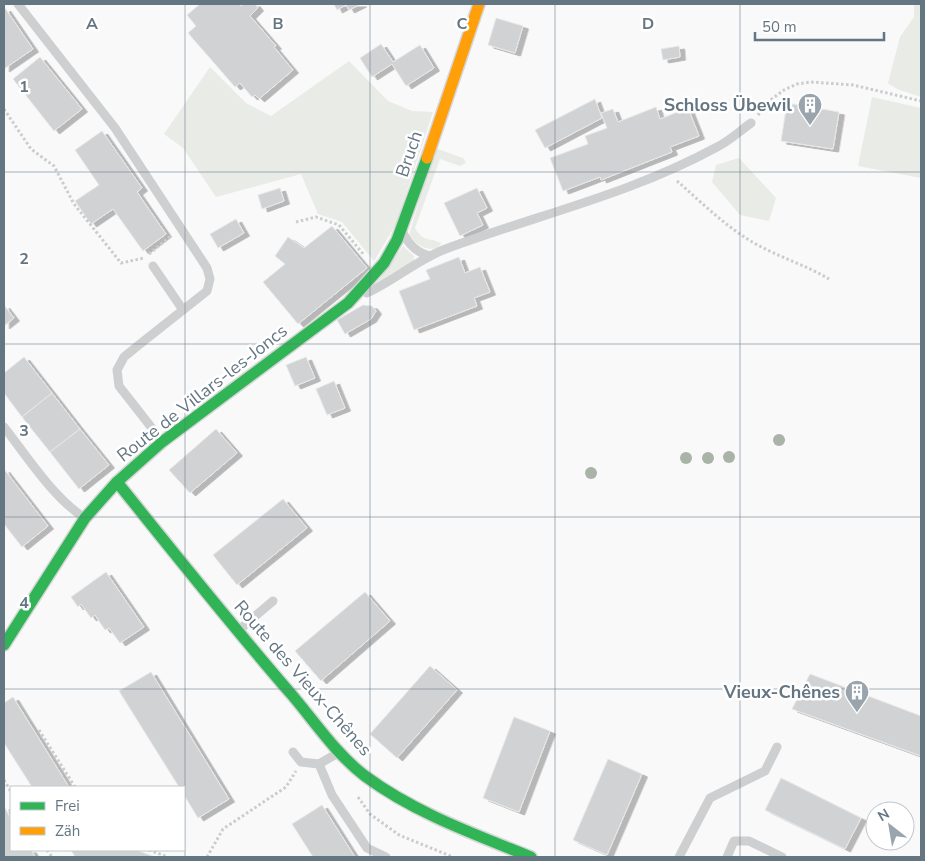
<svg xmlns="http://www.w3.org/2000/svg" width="925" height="861" font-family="'Nunito Sans',sans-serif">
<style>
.green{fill:#e8ebe6}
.building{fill:#d0d2d3;stroke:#e8e8e8;filter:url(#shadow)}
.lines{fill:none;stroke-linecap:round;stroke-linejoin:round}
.fast-casing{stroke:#d5d6d7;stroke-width:14}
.slow-casing{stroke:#d5d6d7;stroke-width:14}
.path{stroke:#cbcccd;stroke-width:3;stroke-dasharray:2.5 2.5;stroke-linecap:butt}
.lane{stroke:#cecfd0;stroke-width:9}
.fast{stroke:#30b455;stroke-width:11}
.slow{stroke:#ff9f0a;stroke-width:11}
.tree{fill:#a9b3a7}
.grid{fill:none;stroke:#657683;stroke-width:1;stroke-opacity:0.55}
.labels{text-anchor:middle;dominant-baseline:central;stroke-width:5;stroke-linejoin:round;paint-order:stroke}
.poi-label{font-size:18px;font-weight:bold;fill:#657683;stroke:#fff;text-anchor:end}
.street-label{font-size:18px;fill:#657683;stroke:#fff}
.grid-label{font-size:16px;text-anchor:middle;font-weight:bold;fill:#657683;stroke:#fff;stroke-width:5;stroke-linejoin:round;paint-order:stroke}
</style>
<defs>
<filter id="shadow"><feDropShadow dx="5.5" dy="3" stdDeviation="0" flood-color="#0004"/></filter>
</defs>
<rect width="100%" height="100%" fill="#f9f9f9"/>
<g class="green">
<polygon points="914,4 921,4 921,97 897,89 888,83 900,37 914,17"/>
<polygon points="349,61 388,101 412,111 433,112 396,224 374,261 342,222 318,214 301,174 216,197 183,148 164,134 210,67 246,103 271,116"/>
<polygon points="872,97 921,108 921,178 858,166"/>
<path d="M435,148L463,158L466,163L460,166L440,159L415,228C423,242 428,237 441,243L438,248C425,251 417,245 409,235Z"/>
<polygon points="739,158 776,198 769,221 740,215 712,182 716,165"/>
<polygon points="403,246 414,256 414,259 411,263 375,285"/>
</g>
<g class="building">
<polygon points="200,4 239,4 241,6 244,4 255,4 258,8 250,16 276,46 274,47 293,70 259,99 255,95 252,97 240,83 235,87 188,33 196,26 187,15"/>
<polygon points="334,4 361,4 349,10 346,5 337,10"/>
<polygon points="5,8 33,49 4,69 4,9"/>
<polygon points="496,18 523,26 515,53 488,45"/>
<polygon points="381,44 393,62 420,45 434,68 406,86 392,64 372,77 360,58"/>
<polygon points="679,46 680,57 663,60 661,49"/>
<polygon points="40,57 82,109 54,131 13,79"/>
<polygon points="595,99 602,118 545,148 535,130"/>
<polygon points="787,103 839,112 833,149 781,141"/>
<polygon points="656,107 660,119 688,108 699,136 670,147 672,152 601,180 600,177 563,191 550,158 588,144 585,136 607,128 601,113 613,109 618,122"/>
<polygon points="102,131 142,188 137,192 166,234 143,251 113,209 91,224 75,201 99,185 75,150"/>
<polygon points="280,188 284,201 262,209 258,195"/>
<polygon points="477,188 487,208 477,213 483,225 460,236 444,203"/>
<polygon points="236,219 244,233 218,248 210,234"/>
<polygon points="332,226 367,268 298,324 263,282 285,264 275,256 288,237 304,248"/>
<polygon points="459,257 465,273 480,267 490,292 474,298 477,306 414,330 399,291 430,279 426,270"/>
<polygon points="4,305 14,318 4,326"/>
<polygon points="363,305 372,306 376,311 371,319 345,334 337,320"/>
<polygon points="24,357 52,393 22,417 4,393 4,373"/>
<polygon points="306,357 315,378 295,386 286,365"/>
<polygon points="334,381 345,408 327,415 316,389"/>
<polygon points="52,393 80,429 50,452 22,417"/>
<polygon points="80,429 109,465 79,489 50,452"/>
<polygon points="216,429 237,453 190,493 169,470"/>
<polygon points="4,469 48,526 22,547 4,524"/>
<polygon points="283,499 307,528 237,585 213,555"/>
<polygon points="106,572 144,627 120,643 109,628 105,630 95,615 91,618 81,604 78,607 71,597"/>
<polygon points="365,592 390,621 321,681 295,651"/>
<polygon points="430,666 457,690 397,758 370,734"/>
<polygon points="151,672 229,799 198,818 184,795 184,787 179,787 119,691"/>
<polygon points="810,674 921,716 921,756 792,709"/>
<polygon points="13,697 69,787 32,787 4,743 4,703"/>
<polygon points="514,717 550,731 519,812 483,798"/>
<polygon points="608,759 642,774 607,855 573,840"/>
<polygon points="781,778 861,818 845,849 765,810"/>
<polygon points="322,805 355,857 313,857 292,824"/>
<polygon points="4,806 11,819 11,850 31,850 35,857 4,857"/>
<polygon points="71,850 136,850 155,857 75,857"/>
</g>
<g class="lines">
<defs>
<g id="fast">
<path d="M117,482C175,554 232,626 292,695C315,722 336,754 365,776C415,813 474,834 531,857"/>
<polyline points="4,645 85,518 117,482 162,442 348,303 384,263 397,240 427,158"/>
</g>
<polyline id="slow" points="427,158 479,4"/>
</defs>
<use href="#fast" class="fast-casing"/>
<use href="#slow" class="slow-casing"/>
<g class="path">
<polyline points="4,109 31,149 54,166 74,204 121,263 144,258"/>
<polyline points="758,115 769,101 784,90 797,84 811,82 853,85 921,101"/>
<path d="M677,181C700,201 723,224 749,240C775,256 804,264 829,279"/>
<polyline points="296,222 316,217 339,225 364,255"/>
<polyline points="149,254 171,236"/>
<polyline points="39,730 75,787"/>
<polyline points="4,780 11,792"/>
<polyline points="358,797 370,814 399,835 453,857"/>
<polyline points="47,850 52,857"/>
<polyline points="149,850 168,857"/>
<polyline points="207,857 223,829 286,787 296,771"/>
</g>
<g class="lane">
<polyline points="18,4 115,128 207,268 210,279 207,291 140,344 124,357 117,370 119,386 162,441"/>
<path d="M403,233C409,245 417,253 430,256"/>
<polyline points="153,266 183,310"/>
<path d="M367,293C393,281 416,261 443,250C536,215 629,195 717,147C729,141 740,131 751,123"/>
<path d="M4,427C26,455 54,499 85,518"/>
<polyline points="239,630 273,601"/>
<polyline points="293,752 301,762 319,764 338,753"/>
<polyline points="319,764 332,795 367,848 386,857"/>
<polyline points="679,857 710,798 765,771 777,747"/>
<polyline points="727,857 734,841 749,841 782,857"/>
</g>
<use href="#fast" class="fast"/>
<use href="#slow" class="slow"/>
</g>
<g class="tree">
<circle cx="779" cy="440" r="6"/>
<circle cx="729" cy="457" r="6"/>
<circle cx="686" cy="458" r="6"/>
<circle cx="708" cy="458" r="6"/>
<circle cx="591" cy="473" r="6"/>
</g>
<path class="grid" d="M185,4V857M370,4V857M555,4V857M740,4V857M4,172H921M4,344H921M4,517H921M4,689H921"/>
<defs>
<symbol id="building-pin" viewBox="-11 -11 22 30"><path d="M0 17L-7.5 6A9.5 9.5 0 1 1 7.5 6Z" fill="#99a4ac" stroke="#fff"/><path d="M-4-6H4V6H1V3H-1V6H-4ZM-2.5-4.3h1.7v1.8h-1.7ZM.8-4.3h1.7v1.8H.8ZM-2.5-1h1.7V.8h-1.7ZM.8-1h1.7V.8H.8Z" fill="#fff"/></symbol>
</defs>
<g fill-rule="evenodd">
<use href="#building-pin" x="796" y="91" width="28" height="38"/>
<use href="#building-pin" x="843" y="678" width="28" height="38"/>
</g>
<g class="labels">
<g class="poi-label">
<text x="792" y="105">Schloss Übewil</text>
<text x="840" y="692">Vieux-Chênes</text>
</g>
<g class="street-label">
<text transform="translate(409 154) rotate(-71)">Bruch</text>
<text transform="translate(202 393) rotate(-38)">Route de Villars-les-Joncs</text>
<text transform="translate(303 678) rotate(49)">Route des Vieux-Chênes</text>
</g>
</g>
<g class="grid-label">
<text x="92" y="29">A</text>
<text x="278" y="29">B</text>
<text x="462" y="29">C</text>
<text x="648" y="29">D</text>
<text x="24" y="92">1</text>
<text x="24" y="264">2</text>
<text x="24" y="436">3</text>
<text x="24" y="608">4</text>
</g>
<rect width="925" height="861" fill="none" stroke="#657683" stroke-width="10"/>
<rect x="10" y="786" width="175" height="65" fill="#ffffff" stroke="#c1c8cd"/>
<rect x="20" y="802" width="25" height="8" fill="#30b455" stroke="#c1c8cd"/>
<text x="55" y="811" font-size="15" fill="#657683">Frei</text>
<rect x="20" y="827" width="25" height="8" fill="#ff9f0a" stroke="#c1c8cd"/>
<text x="55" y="836" font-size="15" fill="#657683">Zäh</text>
<g transform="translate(890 826) rotate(329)"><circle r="24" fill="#ffffff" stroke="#c1c8cd"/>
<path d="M0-4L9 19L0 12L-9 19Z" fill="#99a4ac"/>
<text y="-8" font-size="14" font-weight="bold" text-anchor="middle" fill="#657683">N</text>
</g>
<path d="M755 32v8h129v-8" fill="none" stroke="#657683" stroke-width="2.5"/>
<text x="762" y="32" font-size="15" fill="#657683" stroke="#ffffff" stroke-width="4" paint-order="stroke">50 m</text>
</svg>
